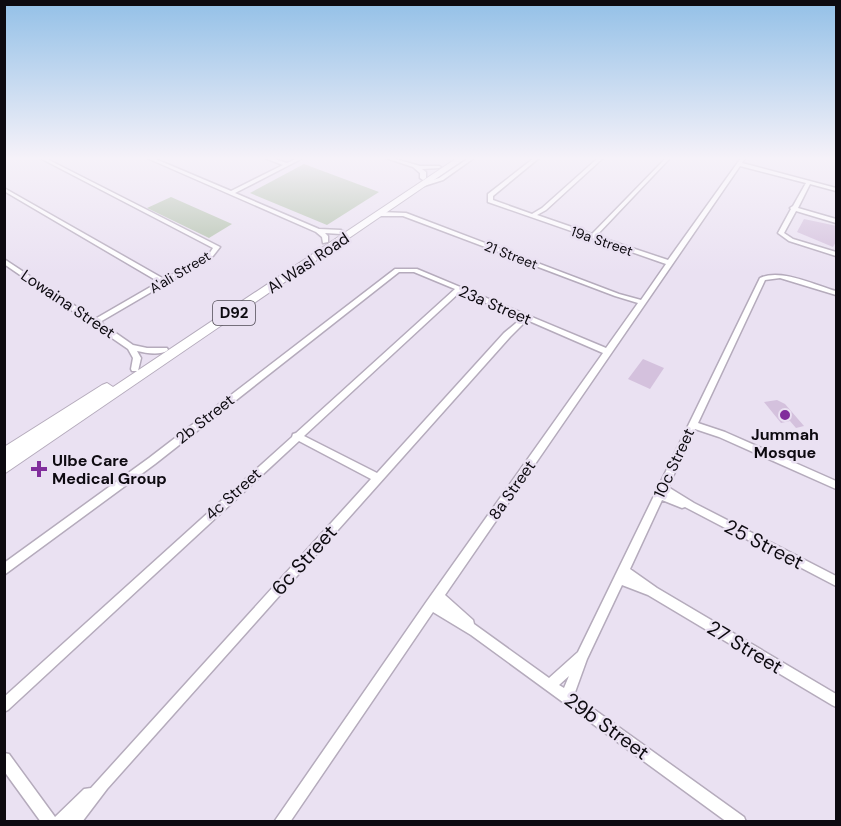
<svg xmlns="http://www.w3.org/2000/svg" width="841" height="826" font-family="'DM Sans',sans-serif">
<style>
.green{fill:#b3c2ad}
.building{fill:#d4c1dd}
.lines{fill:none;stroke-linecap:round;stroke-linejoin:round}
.street-casing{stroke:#b5abbc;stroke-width:3}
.primary-casing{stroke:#b5abbc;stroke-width:2}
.street{fill:#fff;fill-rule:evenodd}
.primary{fill:#fff;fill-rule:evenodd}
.poi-dot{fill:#812d9c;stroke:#eae1f2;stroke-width:2}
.labels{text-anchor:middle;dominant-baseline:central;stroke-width:5;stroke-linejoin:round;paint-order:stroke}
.far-street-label{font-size:14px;fill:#0d0a10;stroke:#eae1f2}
.shield{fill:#eae1f2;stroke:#4f4a54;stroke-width:1.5}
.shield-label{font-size:15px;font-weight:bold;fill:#0d0a10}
.street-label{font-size:16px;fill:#0d0a10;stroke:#eae1f2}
.poi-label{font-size:16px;font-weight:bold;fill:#0d0a10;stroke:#eae1f2}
.near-street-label{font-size:20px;fill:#0d0a10;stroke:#eae1f2}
</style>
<rect width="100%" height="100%" fill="#eae1f2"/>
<g class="green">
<polygon points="304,164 379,192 327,225 250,193"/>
<polygon points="171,197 232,224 209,238 147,208"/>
</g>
<g class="building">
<polygon points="804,219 837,226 837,240 833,247 797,232"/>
<polygon points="643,359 664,368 650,389 628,379"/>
<polygon points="777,400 785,404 804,426 796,428 790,421 781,423 764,402"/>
</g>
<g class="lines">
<defs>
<g id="street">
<path d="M40,158H45L220,247L213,256L100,322L133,345L147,348H167L168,350C160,356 146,353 137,351L141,358L138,371H132L131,369L133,358L128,349L4,264V259L95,319L159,282L4,191V188L164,279L209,254L213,248Z"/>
<polygon points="147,158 153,158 231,191 283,165 265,158 271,158 287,163 298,158 303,158 235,193 319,229 341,230 344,232 341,234 325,233 328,236 328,242 323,243 322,237 316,232"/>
<polygon points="386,158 392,158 420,166 439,166 441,167 439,168 422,169 426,172 426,178 423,180 420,178 420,173 413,167"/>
<polygon points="469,158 474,158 443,180 424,186 421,184 439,178"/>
<path d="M534,158H539L493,196V200L532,214L542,208L598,158H603L546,210L537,215L592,234L666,158H670L596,236L668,260L741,158H745L742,163L836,188V191L810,184L798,208L836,219V223L796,211L784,233L793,239L836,252V256L789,241L778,233L791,209L790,208L793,206L806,183L740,166L445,595L473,620L474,624L549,678L578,652L760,278C780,268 815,285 836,291V295L780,278L765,280L698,423L725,432L836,481V489L719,437L695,429L668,487L694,503L836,576V586L685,507L682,508L662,500L630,569L657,588L836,694V707L832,705L648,595L622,585L587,659L574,695L744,817L746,822H727L471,635L433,612L290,822H274L427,601L603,353L527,320L510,337L107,789L82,822H41L4,771V753L9,754L55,817L84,789L91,788L371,479L299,441L8,710L4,712V697L292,437L293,434L296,433L455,289L414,272H399L155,464L4,575V563L149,458L395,269H417L606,348L638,303L615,296L403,216H380L377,214L380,212L406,213L619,294L641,300L666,264L488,202V194ZM460,292L522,318L504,333L377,473L304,436ZM569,676L564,688L559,685Z"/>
</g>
<polygon id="primary" points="457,158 466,158 4,474 4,447 102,385 107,383 113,387"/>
</defs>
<use href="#street" class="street-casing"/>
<use href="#primary" class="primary-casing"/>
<use href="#street" class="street"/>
<use href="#primary" class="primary"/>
</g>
<linearGradient id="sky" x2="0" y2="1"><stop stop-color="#93c0e7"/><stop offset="0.58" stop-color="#f6f2f9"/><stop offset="1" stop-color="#f6f2f9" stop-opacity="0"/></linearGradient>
<rect width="841" height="273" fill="url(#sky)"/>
<g class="poi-dot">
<circle cx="785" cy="415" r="6"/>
<path d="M36 460h6v6h6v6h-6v6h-6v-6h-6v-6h6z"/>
</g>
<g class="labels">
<g class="far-street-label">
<text transform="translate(602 241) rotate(19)">19a Street</text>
<text transform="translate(511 255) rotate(21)">21 Street</text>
<text transform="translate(180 272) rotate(-31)">A'ali Street</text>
</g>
<rect class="shield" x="213" y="301" width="42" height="24" rx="4.5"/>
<g class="shield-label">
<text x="234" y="313">D92</text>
</g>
<g class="street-label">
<text transform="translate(308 263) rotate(-34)">Al Wasl Road</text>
<text transform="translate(68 304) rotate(34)">Lowaina Street</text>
<text transform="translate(495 305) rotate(23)">23a Street</text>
<text transform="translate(205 419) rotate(-38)">2b Street</text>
<text transform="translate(674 463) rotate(-65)">10c Street</text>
<text transform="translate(512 490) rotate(-55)">8a Street</text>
<text transform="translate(233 494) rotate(-42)">4c Street</text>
</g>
<g class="poi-label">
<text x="785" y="434">Jummah<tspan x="785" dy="18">Mosque</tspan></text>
<text x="52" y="460" text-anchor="start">Ulbe Care<tspan x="52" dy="18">Medical Group</tspan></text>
</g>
<g class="near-street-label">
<text transform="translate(764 544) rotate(27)">25 Street</text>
<text transform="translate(304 560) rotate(-48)">6c Street</text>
<text transform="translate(745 647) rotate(31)">27 Street</text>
<text transform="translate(607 726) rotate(36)">29b Street</text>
</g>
</g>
<rect width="841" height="826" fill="none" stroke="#0d0a10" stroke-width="12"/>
</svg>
